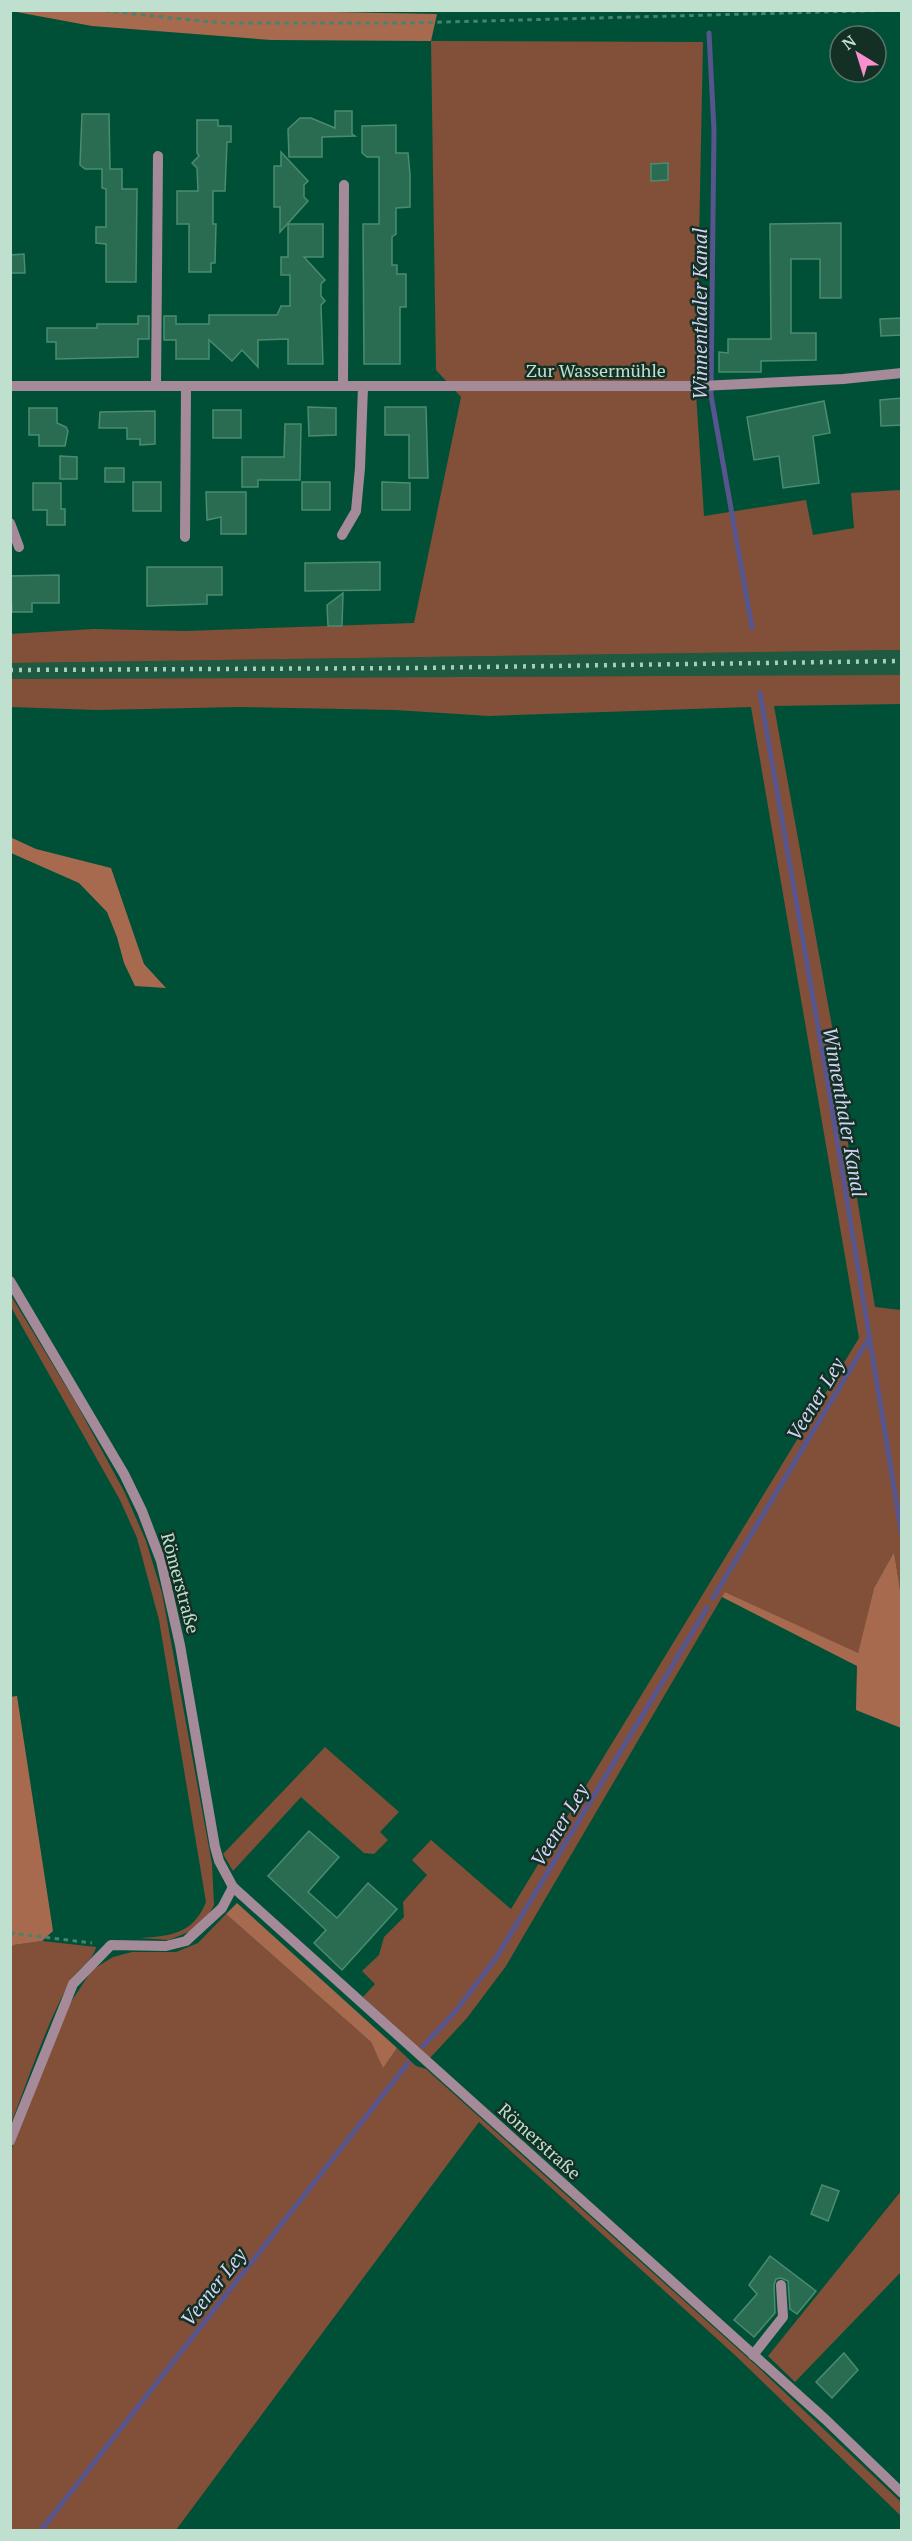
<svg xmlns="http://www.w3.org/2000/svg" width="912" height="2541" font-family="'PT Serif',serif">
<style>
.built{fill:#1e5a42}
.green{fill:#824f39}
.forest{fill:#a86a4f}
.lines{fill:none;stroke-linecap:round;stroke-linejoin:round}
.stream{stroke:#57558d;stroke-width:5}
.building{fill:#296c51;stroke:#4a8c6f;stroke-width:1.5}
.path{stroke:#45846e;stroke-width:3;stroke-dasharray:4.5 4.5;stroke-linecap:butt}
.minor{stroke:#a58b9a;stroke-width:10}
.rail{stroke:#a7cebc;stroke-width:4.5;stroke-dasharray:3 6;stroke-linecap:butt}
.labels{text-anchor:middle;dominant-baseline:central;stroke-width:5;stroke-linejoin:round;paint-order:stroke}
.street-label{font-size:18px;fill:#bfe0cf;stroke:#143024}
.water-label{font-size:20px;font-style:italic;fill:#d3d4f7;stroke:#143024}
</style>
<rect width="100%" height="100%" fill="#005037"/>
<polygon class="built" points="902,650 901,675 11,679 10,663"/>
<g class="green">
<polygon points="431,41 703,42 696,393 704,516 806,500 813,535 854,528 851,493 901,490 901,650 11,663 10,634 94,629 185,631 414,623 461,397 436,370"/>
<polygon points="901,675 901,704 774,706 841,1076 848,1144 875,1307 901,1310 901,1596 894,1552 874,1588 858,1654 725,1592 506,1966 467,2018 430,2058 363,1997 375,1984 362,1971 379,1955 384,1937 404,1917 403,1902 427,1875 412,1860 431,1840 511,1909 859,1338 751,707 489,716 395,710 238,707 97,710 11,707 10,679"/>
<path d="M10,1294L76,1403L125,1493L146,1541L162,1593L212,1864L214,1905L207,1918L191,1931L169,1940L140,1938C171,1936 193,1934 206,1902L159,1620L137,1538L120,1500L11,1307Z"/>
<polygon points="325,1747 399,1812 380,1832 388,1840 374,1854 364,1853 301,1797 233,1871 223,1854"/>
<polygon points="226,1914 371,2042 383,2067 397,2048 416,2066 426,2069 760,2369 901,2502 901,2516 737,2357 479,2122 176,2530 11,2530 10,2153 69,2005 92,1970 113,1957 132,1952 176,1952 198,1943"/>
<path d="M42,1941L96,1947C93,1962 75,1970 69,1983C45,2028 29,2077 11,2124V1947L14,1945Z"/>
<polygon points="901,2191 901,2272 795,2382 768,2356"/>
</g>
<g class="forest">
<polygon points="229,10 437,14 431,41 271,40 92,26 11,11"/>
<polygon points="10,837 36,849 111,868 144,964 166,988 135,986 124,963 117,937 107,912 79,883 11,853"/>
<polygon points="894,1552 901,1596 901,1728 856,1710 857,1666 722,1597 725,1592 858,1653 874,1588"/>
<polygon points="17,1696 53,1931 42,1941 14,1945 11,1947 10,1697"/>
<polygon points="237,1903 397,2048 383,2068 371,2042 226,1914"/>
</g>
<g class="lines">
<g class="stream">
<polyline points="709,33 714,130 711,395 752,628"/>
<polyline points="760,693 826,1073 902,1536"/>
<polyline points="713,1598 869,1338"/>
<polyline points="423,2046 454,2013 496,1958 707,1608"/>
<polyline points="41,2530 408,2063"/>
</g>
</g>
<g class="building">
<polygon points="335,111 352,111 352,134 355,136 322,137 322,157 289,157 288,129 300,118 311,118 335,128"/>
<polygon points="82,114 109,114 110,169 122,169 122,189 137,189 136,282 106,282 106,244 96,243 96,227 106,227 106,189 102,188 102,169 85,169 80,165"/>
<polygon points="197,120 218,120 218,126 231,126 231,142 227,142 225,191 213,191 213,224 216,224 215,263 211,263 211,272 189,272 189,224 177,224 177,191 198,191 197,168 192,163 199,156 197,153"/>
<polygon points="396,125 396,153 408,153 410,174 410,207 396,208 396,234 392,237 392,265 397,265 397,274 406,274 406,307 400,307 400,364 364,364 363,224 379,224 379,157 367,157 362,153 362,126"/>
<polygon points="281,152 308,181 304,185 304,197 308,201 280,232 280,207 274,207 274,166 281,166"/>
<polygon points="668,163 668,180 651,181 651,164"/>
<polygon points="841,223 841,298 820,298 820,259 791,259 791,333 816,333 816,360 761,361 761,372 719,372 719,352 728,353 728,339 771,339 770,224"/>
<polygon points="288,224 323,224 323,257 304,257 325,280 321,284 321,296 325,301 321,305 323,364 288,364 288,339 258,340 258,367 242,350 232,361 209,340 209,359 176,359 176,340 164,340 164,316 176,316 176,324 209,324 209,315 277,315 281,306 290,306 290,275 281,275 281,257 288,257"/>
<polygon points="24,254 25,273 10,273 10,255"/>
<polygon points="138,316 149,316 149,339 138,339 138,357 56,359 56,342 47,342 47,328 97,328 97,324 138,324"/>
<polygon points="902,318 902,335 881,336 880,319"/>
<polygon points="902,398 902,425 881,426 880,400"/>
<polygon points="824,401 830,433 813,436 819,483 783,488 779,456 754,460 747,417"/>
<polygon points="308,407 336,408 336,435 309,436"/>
<polygon points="385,407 426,407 428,478 409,478 409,435 385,435"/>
<polygon points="29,408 57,408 57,423 66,427 68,431 65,446 39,446 39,435 29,435"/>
<rect x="213" y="410" width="28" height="28"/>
<polygon points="155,411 155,444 140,445 140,439 127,439 127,428 99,428 100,412"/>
<polygon points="285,424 301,424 300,480 258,480 258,487 242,487 242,457 284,457"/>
<polygon points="60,456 77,457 77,479 60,479"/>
<rect x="105" y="468" width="19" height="14"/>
<rect x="133" y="482" width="28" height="29"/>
<rect x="302" y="482" width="28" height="28"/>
<polygon points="382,482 410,483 410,510 382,510"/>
<polygon points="33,483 61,483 61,509 65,509 65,525 47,525 47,510 33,510"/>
<polygon points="206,492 246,492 246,534 221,534 221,517 207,520"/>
<polygon points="380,562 380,590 305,591 305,563"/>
<polygon points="147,567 222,567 222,595 207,595 207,604 147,606"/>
<polygon points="59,575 59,603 32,603 32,612 12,612 10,576"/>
<polygon points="343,593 342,626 328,626 327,605"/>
<polygon points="309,1831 339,1857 308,1892 337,1918 368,1883 397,1909 342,1970 314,1943 326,1930 268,1876"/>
<polygon points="822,2185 839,2191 828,2221 811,2214"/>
<polygon points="770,2256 816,2291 797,2314 790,2309 788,2281 781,2278 776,2279 774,2285 775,2313 754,2337 734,2320 757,2294 749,2285"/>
<polygon points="844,2353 858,2370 832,2398 816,2382"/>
</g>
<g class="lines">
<g class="path">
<polyline points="96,10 221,23 407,23 899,10"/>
<polyline points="10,1933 92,1943"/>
</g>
<g class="minor">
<polyline points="10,386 701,386 843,379 902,373"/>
<polyline points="156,386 158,156"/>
<polyline points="343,386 344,185"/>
<polyline points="10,523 19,547"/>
<polyline points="342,535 356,511 360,468 363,387"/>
<polyline points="185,537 186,387"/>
<polyline points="10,1281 124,1474 142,1511 161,1561 180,1645 215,1847 219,1861 233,1887 825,2419 902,2493"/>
<polyline points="10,2141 73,1984 111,1945 166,1946 186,1941 222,1908 233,1887"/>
<polyline points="753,2355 783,2317 781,2285"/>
</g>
<polyline class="rail" points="10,670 410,668 902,661"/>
</g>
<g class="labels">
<g class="street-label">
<text x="596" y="370">Zur Wassermühle</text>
<text transform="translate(181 1583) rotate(75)">Römerstraße</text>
<text transform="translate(540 2141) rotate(42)">Römerstraße</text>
</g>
<g class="water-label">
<text transform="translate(699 314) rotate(-90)">Winnenthaler Kanal</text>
<text transform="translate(845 1112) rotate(80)">Winnenthaler Kanal</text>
<text transform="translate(815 1399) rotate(-59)">Veener Ley</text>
<text transform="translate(559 1825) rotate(-59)">Veener Ley</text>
<text transform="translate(213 2287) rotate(-52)">Veener Ley</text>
</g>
</g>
<rect width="912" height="2541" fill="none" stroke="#bfe0cf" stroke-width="24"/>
<g transform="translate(858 54) rotate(322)"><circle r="28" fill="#143024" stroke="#587668" stroke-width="1.5"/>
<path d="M0-4.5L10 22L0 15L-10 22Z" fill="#f790ce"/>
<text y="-9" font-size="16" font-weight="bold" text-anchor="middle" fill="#bfe0cf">N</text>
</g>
</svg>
